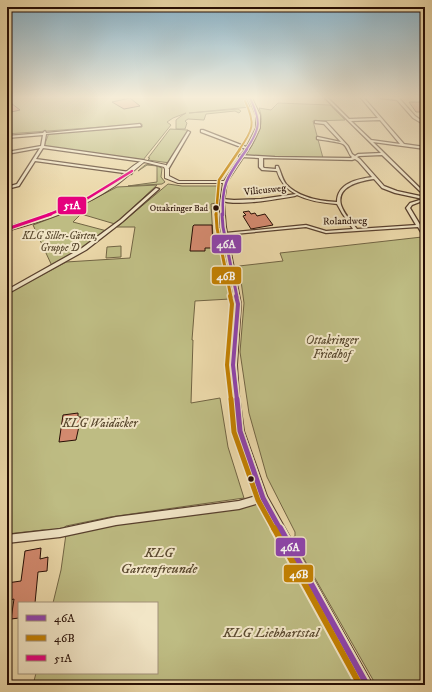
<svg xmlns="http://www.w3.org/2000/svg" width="432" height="692" font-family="'IM FELL DW Pica',serif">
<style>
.green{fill:#bebc83;stroke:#726544}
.building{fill:#d38a6f;stroke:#270e05}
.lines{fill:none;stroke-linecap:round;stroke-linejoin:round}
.minor-casing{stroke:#58402e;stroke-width:2.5}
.tertiary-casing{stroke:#58402e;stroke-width:2}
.minor{fill:#f2e6c7;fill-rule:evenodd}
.tertiary{fill:#f2e6c7;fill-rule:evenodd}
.bus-1-far5-casing{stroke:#f2e6c7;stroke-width:3.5}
.bus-1-far4-casing{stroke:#f2e6c7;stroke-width:4.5}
.bus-1-far3-casing{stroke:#f2e6c7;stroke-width:5.5}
.bus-1-far2-casing{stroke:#f2e6c7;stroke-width:7}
.bus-1-far1-casing{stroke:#f2e6c7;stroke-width:8}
.bus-1-casing{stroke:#f2e6c7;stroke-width:10}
.bus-2-far5-casing{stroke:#f2e6c7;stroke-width:3.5}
.bus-2-far4-casing{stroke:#f2e6c7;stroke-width:4.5}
.bus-2-far3-casing{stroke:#f2e6c7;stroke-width:5.5}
.bus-2-far2-casing{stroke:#f2e6c7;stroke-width:7}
.bus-2-far1-casing{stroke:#f2e6c7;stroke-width:8}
.bus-2-casing{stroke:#f2e6c7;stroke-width:10}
.bus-3-far1-casing{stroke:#f2e6c7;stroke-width:4.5}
.bus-3-casing{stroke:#f2e6c7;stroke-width:5.5}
.bus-1-far5{stroke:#8e44ad;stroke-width:2}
.bus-1-far4{stroke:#8e44ad;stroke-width:2.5}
.bus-1-far3{stroke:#8e44ad;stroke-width:3}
.bus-1-far2{stroke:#8e44ad;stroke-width:4}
.bus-1-far1{stroke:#8e44ad;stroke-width:5}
.bus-1{stroke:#8e44ad;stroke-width:6}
.bus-2-far5{stroke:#c38001;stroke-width:2}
.bus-2-far4{stroke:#c38001;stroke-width:2.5}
.bus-2-far3{stroke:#c38001;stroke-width:3}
.bus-2-far2{stroke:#c38001;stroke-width:4}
.bus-2-far1{stroke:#c38001;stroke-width:5}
.bus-2{stroke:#c38001;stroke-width:6}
.bus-3-far1{stroke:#e5007d;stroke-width:2.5}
.bus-3{stroke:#e5007d;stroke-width:3}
.bus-dot{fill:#270e05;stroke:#f2e6c7;stroke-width:1.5}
.labels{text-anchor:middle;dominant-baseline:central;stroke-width:4;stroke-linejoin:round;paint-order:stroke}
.far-bus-label{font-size:9px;fill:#270e05;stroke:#f2e6c7;text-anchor:end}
.far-street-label{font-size:10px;fill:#270e05;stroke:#f2e6c7}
.far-park-label{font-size:10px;font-style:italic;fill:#5c4b31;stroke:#f2e6c7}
.park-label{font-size:12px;font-style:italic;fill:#5c4b31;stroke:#f2e6c7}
.near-park-label{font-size:14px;font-style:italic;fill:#5c4b31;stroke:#f2e6c7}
.line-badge{stroke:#f2e6c7;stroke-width:1.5}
.badge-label{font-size:11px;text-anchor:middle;font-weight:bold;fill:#fff}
</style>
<rect width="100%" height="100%" fill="#ebd8a9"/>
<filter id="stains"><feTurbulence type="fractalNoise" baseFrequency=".005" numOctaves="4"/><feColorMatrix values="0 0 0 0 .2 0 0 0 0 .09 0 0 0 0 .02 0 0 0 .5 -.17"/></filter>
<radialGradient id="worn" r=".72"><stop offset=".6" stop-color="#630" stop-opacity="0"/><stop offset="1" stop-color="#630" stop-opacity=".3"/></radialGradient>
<g class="green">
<polygon points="7,98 246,98 250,107 189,113 238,109 241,111 239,113 235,111 206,114 204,120 188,119 185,121 187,123 185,129 176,129 176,120 181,116 186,113 173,118 167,122 171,125 143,160 44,146 49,133 142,127 142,124 7,134"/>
<path d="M278,103L330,105L345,120L313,121L323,158L245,156C255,141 266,125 259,108L271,110Z"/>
<polygon points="170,129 188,130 170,163 148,160 150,158 148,158"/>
<polygon points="151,164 162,168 161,177 165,182 162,184 128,186 157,182 157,166 147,165 138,171 145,165"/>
<polygon points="168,184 182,186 219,186 216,203 211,204 214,253 224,253 231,290 230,299 195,301 192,340 193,340 191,403 220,398 228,447 244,498 110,517 66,526 60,531 43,530 7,534 7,294 66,262 130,258 135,227 117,227"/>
<polygon points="157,185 115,224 81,214 73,222 107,231 86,247 52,266 33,225 73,210 117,187"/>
<polygon points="422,237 425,241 425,685 376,685 292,538 295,536 295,532 267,477 249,413 240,352 244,303 239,266 283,261 280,253"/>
<polygon points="121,246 121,257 106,258 107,247"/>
<polygon points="260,503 359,685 33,685 36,673 157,673 157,603 53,603 61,570 66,534 101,527 243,507"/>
</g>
<g class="building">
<polygon points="130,98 140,106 124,109 112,102"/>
<polygon points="409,102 425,102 425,112 416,112"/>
<polygon points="11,103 20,110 7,113 7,104"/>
<polygon points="249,211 251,214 255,213 257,216 265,214 273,225 251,229 243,216 246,215 243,212"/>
<polygon points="194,225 212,225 213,248 205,248 205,251 190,251 193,226"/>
<polygon points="78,413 78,417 81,417 76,440 59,442 63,415"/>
<polygon points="41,548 40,559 48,557 47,571 38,572 35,603 19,603 19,618 11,619 14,599 7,601 7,583 21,581 25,551"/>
</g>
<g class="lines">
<defs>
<g id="minor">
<path d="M325,98H328L349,119L378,118L361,98H364L404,144L425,147V149L373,142L425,193V196L382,155L359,156L357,157L360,159L384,186L397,191L425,197V200L412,205L410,208L425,233V237H424L418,227L326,233L306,227L224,235L223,234L225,233L306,225L326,231L353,229L342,213L337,204C324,203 309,201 297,195L295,196C277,199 235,207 220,200L222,199L234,200L261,199L296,194C286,189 280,181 277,171L262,170L259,167V158L241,157L239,156L240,155L275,157L351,158L352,157C348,154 348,147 343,144C340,142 322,140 317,139V137H318L341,142L324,124L315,123V121L326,122L348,146L352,154L355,156L358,154L381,153ZM380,120L400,144L371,140L351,121ZM263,158L352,160L355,159L358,161L372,177C358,179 337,183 337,202C320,201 299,198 286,184C282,179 281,172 278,166H276V169L264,168L263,167ZM374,179L382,188L395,193L423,199L410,203L406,208L416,225L357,229C351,221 344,214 341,205C336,186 360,181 374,179Z"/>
<polygon points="381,98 399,98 415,116 425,123 425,125 413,118 397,100"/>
<polygon points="140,124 141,126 46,134 44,146 143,160 145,161 144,162 43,148 36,159 130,172 132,173 131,174 35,161 19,186 7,189 7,187 17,184 40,148 7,154 7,152 41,146 43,135 7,138 7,136 43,133 45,131 46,133"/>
<polygon points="201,130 203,130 249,148 246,149 201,132"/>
<polygon points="188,131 190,132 169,168 166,169 165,168"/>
<polygon points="156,188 159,189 122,222 86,250 7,294 7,290 82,248 120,220"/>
<polygon points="263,494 266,495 267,498 266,501 239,509 116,525 60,537 7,543 7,535 60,529 116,517 239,501"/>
</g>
<path id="tertiary" d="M249,98H252L260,115V128L251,146L227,182L224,203L226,227L241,304L237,365L239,395L244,431L267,496L373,685H360L260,501L236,431L231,395L229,365L235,304L220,227V203L223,183H178L165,178V169L164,167L144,162C134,170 125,179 115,186C83,208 45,221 7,231V227C43,217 77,206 109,186C121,178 130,166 143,160L166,165L169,169V176L179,181H224L247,146L256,128V115Z"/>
</defs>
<use href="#minor" class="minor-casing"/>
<use href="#tertiary" class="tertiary-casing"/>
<use href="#minor" class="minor"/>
<use href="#tertiary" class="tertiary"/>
<defs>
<path id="bus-1-far5" d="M246,150C261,128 261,121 250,98"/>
<path id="bus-1-far4" d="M223,215C221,182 229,175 247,149"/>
<polyline id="bus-1-far3" points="222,214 223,227 237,297"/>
<polyline id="bus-1-far2" points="236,296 238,304 233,365 237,400"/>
<polyline id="bus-1-far1" points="237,399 240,431 263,498 280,529"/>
<polyline id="bus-1" points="280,528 367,685"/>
<path id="bus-2-far5" d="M239,150C253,130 256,124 245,101"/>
<polyline id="bus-2-far4" points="216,215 219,180 240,149"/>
<polyline id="bus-2-far3" points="216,214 217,228 231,297"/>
<polyline id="bus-2-far2" points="230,296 232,304 227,365 231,400"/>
<polyline id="bus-2-far1" points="231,399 234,432 258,500 274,529"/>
<polyline id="bus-2" points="274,528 360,685"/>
<polyline id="bus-3-far1" points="48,215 88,198 132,171"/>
<polyline id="bus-3" points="7,229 51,214"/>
</defs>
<use href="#bus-1-far5" class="bus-1-far5-casing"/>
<use href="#bus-1-far4" class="bus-1-far4-casing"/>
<use href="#bus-1-far3" class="bus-1-far3-casing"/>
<use href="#bus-1-far2" class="bus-1-far2-casing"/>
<use href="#bus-1-far1" class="bus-1-far1-casing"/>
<use href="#bus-1" class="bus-1-casing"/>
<use href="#bus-2-far5" class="bus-2-far5-casing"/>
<use href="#bus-2-far4" class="bus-2-far4-casing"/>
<use href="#bus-2-far3" class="bus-2-far3-casing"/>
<use href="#bus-2-far2" class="bus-2-far2-casing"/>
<use href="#bus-2-far1" class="bus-2-far1-casing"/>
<use href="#bus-2" class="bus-2-casing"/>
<use href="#bus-3-far1" class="bus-3-far1-casing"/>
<use href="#bus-3" class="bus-3-casing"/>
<use href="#bus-1-far5" class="bus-1-far5"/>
<use href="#bus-1-far4" class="bus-1-far4"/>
<use href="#bus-1-far3" class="bus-1-far3"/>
<use href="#bus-1-far2" class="bus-1-far2"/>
<use href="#bus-1-far1" class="bus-1-far1"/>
<use href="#bus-1" class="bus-1"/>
<use href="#bus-2-far5" class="bus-2-far5"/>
<use href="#bus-2-far4" class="bus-2-far4"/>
<use href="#bus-2-far3" class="bus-2-far3"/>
<use href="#bus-2-far2" class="bus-2-far2"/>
<use href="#bus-2-far1" class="bus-2-far1"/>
<use href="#bus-2" class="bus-2"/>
<use href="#bus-3-far1" class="bus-3-far1"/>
<use href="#bus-3" class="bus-3"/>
</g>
<linearGradient id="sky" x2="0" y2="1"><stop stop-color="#88b6d0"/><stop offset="0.5" stop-color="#f6edd8"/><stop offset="1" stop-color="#f6edd8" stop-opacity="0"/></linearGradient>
<rect width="432" height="195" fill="url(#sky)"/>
<g class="bus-dot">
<circle cx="216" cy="208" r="3.5"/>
<circle cx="251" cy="479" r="3.5"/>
</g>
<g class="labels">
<g class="far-bus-label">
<text x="208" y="208">Ottakringer Bad</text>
</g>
<g class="far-street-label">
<text transform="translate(265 190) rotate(-6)">Vilicusweg</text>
<text transform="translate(345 221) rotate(-1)">Rolandweg</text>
</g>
<g class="far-park-label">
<text x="60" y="236">KLG Siller-Gärten,<tspan x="60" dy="12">Gruppe D</tspan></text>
</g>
<g class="park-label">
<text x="332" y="340">Ottakringer<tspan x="332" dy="14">Friedhof</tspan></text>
<text x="100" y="423">KLG Waidäcker</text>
</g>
<g class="near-park-label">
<text x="159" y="553">KLG<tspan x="159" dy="16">Gartenfreunde</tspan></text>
<text x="271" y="633">KLG Liebhartstal</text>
</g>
</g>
<g class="line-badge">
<rect x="57" y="196" width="30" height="19" rx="4" fill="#e5007d"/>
<rect x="211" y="234" width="31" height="20" rx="4" fill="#8e44ad"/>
<rect x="211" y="266" width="31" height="19" rx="4" fill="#c38001"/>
<rect x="275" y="537" width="31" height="20" rx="4" fill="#8e44ad"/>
<rect x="283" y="564" width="31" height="19" rx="4" fill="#c38001"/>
</g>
<g class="badge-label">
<text x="72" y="209">51A</text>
<text x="226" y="248">46A</text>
<text x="226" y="280">46B</text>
<text x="290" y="551">46A</text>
<text x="299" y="578">46B</text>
</g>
<rect width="432" height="692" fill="none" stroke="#ebd8a9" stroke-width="24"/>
<rect x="8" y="8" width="416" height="676" fill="none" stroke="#270e05" stroke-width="2"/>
<rect x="12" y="12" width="408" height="668" fill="none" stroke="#270e05"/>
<rect x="18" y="602" width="140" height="72" fill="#f2e6c7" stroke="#a19079"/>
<rect x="26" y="615" width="20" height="6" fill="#8e44ad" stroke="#a19079"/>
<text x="54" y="622" font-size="12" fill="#270e05">46A</text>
<rect x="26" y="635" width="20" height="6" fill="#c38001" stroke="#a19079"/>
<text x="54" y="642" font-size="12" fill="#270e05">46B</text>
<rect x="26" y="655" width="20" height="6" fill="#e5007d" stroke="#a19079"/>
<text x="54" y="662" font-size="12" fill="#270e05">51A</text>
<rect width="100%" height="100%" filter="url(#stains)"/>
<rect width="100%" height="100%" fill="url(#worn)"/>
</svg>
